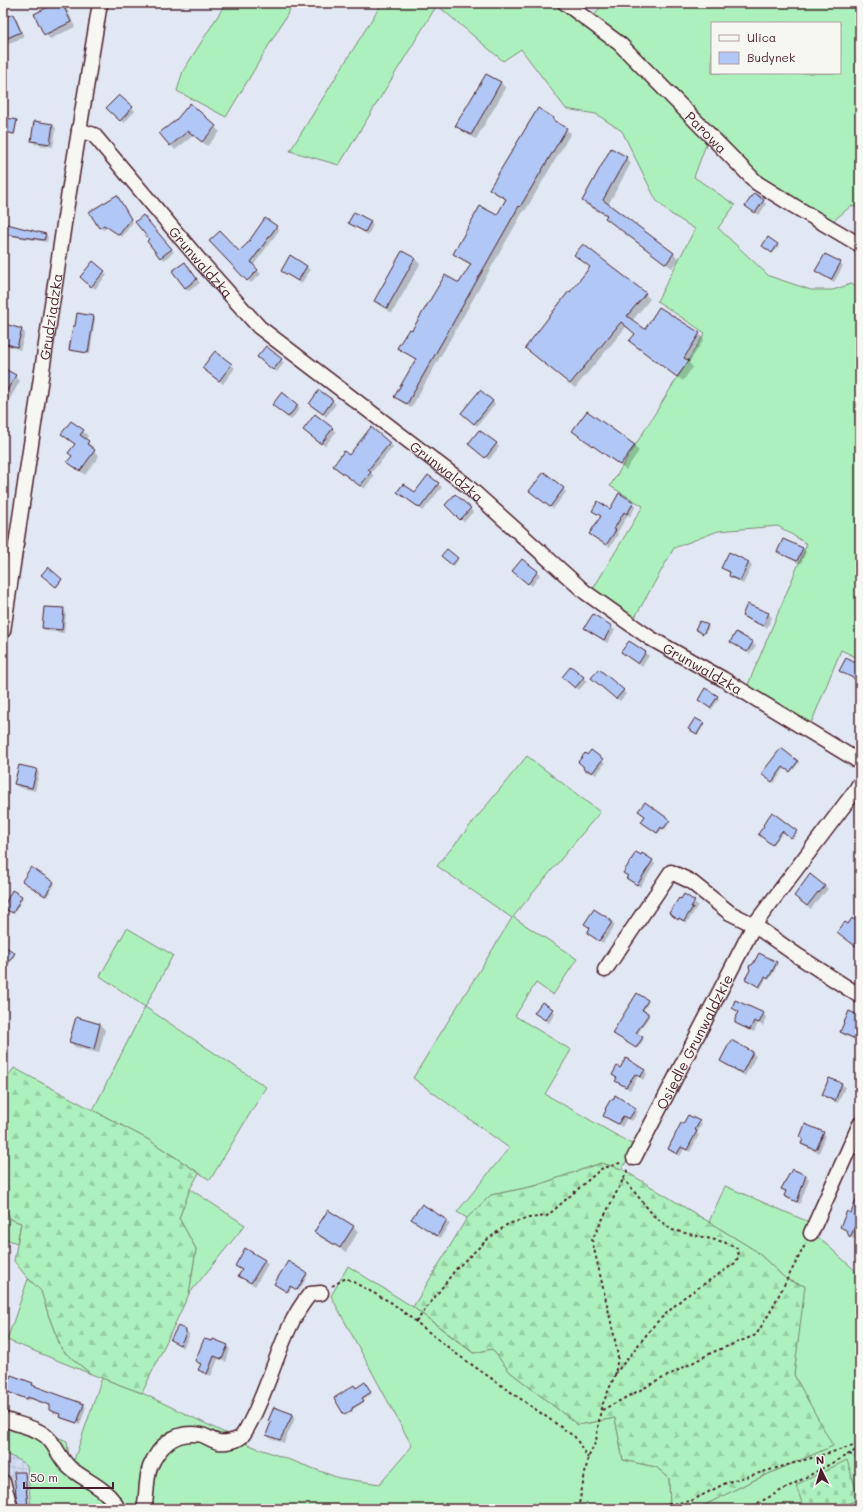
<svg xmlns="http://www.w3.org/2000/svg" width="863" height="1512" font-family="Mali,sans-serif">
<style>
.industrial{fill:url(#industrial-grid)}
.grass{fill:#acf1bd;stroke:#7b8874;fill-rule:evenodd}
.forest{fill:url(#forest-firs);stroke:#7b8874}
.cemetery{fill:url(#cemetery-stones);stroke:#7b8874}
.shadow{fill:#0003}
.building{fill:#b1c7f5;stroke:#4a1f2b}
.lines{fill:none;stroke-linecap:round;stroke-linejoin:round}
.minor-casing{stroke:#4a1f2b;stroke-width:17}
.path{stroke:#4a1f2b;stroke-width:2;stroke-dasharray:3 3;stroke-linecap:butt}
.minor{stroke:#f6f6f2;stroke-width:14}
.labels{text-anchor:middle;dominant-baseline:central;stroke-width:3;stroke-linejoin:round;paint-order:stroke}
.street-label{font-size:14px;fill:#4a1f2b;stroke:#f6f6f2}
</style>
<defs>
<pattern id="industrial-grid" width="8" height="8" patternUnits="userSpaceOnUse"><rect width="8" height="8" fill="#d3def4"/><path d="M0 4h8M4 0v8" fill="none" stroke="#b7bed1"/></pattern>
<pattern id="forest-firs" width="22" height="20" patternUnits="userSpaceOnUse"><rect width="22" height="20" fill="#acf1bd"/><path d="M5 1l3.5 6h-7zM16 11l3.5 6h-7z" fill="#96cea3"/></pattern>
<pattern id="cemetery-stones" width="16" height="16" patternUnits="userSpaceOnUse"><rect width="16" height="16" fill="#acf1bd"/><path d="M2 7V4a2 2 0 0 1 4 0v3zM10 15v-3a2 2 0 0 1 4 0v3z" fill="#96cea3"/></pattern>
</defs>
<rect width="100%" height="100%" fill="#e1e8f3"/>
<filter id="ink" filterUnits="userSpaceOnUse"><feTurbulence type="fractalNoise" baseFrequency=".025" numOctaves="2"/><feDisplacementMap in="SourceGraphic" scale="8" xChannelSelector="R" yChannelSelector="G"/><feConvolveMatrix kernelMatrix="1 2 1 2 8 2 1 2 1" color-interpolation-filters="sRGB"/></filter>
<g filter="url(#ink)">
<polygon class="industrial" points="3,1454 17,1460 26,1466 29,1509 3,1509"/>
<g class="grass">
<polygon points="226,3 294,3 226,117 177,91 183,71"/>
<path d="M382,3H572L592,19L603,3H860V208L851,206L833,221L772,185L756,172L712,128L694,177L735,205L718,228L769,276L811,290H833L851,284L860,288V659L841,650L810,726L747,687L807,544L778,526L718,531L674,548L634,619L593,589L643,506L610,486L705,333L657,301L695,229L671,214L656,200L622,131L596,114L566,109L521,49L503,61L437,5L339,165L290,151ZM712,23H840V73H712Z"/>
<polygon points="527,756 600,812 513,917 577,959 553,995 536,983 515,1016 571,1050 545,1094 635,1146 622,1169 601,1163 535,1186 491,1195 467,1218 457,1212 509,1148 413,1078 512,918 437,866"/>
<polygon points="127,928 173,955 145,1007 266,1087 210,1180 149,1140 93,1110 145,1007 100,976"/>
<polygon points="725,1186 809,1222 817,1236 860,1275 860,1509 702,1509 702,1506 752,1481 832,1446 794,1375 804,1286 787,1280 756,1251 709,1222"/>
<polygon points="190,1189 245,1225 189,1294 196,1249 179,1218"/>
<polygon points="3,1200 10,1219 21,1223 17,1243 3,1238"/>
<polygon points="348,1266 413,1307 473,1353 492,1349 509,1371 578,1425 615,1418 623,1460 656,1467 669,1478 670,1509 31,1509 27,1466 17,1459 3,1453 3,1415 67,1441 69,1458 74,1460 102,1378 142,1393 252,1446 339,1478 380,1484 412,1446 331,1296"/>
<polygon points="28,1279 41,1290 49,1317 62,1350 91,1374 7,1340"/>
</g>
<g class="forest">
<polygon points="14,1068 149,1140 199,1173 190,1189 179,1218 196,1249 189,1294 142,1393 91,1374 62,1350 49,1317 41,1291 25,1275 14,1261 21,1223 10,1219 3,1200 3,1083"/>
<polygon points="601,1163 622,1169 709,1222 756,1251 787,1280 805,1286 794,1375 833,1446 752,1481 703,1506 702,1509 670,1509 669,1478 656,1467 623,1460 615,1418 578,1425 509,1371 492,1349 474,1353 413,1307 467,1218 491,1195 535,1186"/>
</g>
<polygon class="cemetery" points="847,1460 859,1499 835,1509 804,1509 796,1485"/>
<g class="shadow">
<polygon points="59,3 61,3 66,7 75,27 50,39 45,34"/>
<polygon points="13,15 17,20 24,37 3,46 3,20"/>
<polygon points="486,75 501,83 506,88 476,139 462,131 457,126"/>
<polygon points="119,96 135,111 124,123 108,108"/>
<polygon points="190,105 220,132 207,146 194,135 175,150 171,145 176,121"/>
<polygon points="538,109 554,118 558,124 571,133 525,211 524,210 411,408 400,401 396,396 416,360 398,347 412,332 459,285 472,266 459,258 454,254 497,217 507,200 495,193 490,189"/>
<polygon points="16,121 17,122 15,135 7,133 6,132"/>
<polygon points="52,125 56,128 53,147 35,144 32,141"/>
<polygon points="626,158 631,163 608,205 674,254 679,259 672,268 611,222 607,216 588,206 583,201"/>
<polygon points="119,199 133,222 122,237 108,227 103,230 100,227"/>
<polygon points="763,201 766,204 759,215 750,209"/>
<polygon points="146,220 174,252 164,260 151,239"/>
<polygon points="349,222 370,222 373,225 368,235"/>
<polygon points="3,224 45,234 48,237 47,242 3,235"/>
<polygon points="276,227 279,230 253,266 261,274 251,283 210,241 239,252"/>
<polygon points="777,245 779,246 773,253 764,247"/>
<polygon points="402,252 415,259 420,264 392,313 380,306 375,301"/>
<polygon points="840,263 843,266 834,282 817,271"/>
<polygon points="188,266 200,283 189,291 185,288"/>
<polygon points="306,266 310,270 301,284 282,271"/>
<polygon points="104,272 107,275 95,289 85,280"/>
<polygon points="645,294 650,299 632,321 645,330 699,334 704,339 689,363 693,367 683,381 636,346 631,341 636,334 626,327 575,388 531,352"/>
<polygon points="78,314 95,318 90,354 70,350"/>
<polygon points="6,325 22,330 25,333 20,350 3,344 3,333"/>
<polygon points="215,353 235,368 223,384 206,371"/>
<polygon points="261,360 281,360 284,363 277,372"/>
<polygon points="3,369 15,376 20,381 7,404 3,402"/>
<polygon points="320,391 336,404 326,417 313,407"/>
<polygon points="492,401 495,404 477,426 465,416"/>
<polygon points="297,405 300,408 291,420 277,408"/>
<polygon points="315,416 336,432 325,446 307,433"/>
<polygon points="83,431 88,436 85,440 93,447 92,449 99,456 85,475 69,462 73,456 76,445 63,434"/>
<polygon points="574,431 634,446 639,451 626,470"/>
<polygon points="390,443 393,447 371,473 374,476 364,489 337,469 349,457"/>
<polygon points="496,444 499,447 489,460 473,447"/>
<polygon points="428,476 442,487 423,511 402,495 415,493"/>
<polygon points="563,489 566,492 553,509 534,494"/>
<polygon points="456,495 473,512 464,522 446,505"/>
<polygon points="633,503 636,506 630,516 628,515 617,533 618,534 610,547 590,534 601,517 593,510 610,510"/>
<polygon points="783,540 803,549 806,552 801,564 781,554 778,551"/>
<polygon points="447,550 458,560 454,566 442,556"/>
<polygon points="729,554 749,563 752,566 743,584 733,579 730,576 731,574 722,568"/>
<polygon points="48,569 62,581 57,587 43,575"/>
<polygon points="537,572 540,575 532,586 516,574"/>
<polygon points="63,609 66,613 64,633 46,631 43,628"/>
<polygon points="768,614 772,617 767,628 746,619 743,616"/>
<polygon points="593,615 615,630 607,643 589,631"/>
<polygon points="701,622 709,627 705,634 698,630"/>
<polygon points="731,642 752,643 756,646 750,654"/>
<polygon points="623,652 645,652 649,656 642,666"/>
<polygon points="571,668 587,681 579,690 567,680"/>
<polygon points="596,681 623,691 626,694 620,701"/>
<polygon points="717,697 719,699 712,709 699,700"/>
<polygon points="703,724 704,725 698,735 690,730"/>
<polygon points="587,756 602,760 605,763 596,775 592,772 588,773 585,770"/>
<polygon points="797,761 799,763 791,772 785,768 774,783 763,774"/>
<polygon points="36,770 39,773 35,791 18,787 15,784"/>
<polygon points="669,821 670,822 665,830 663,828 658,834 643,823"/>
<polygon points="765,826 796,832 797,833 793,839 784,832 773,845 760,835"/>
<polygon points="652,861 655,864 640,887 631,881 624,873"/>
<polygon points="32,868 55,884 47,897 25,882"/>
<polygon points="825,886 828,889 823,895 822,894 811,909 798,899"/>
<polygon points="12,892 23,898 14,914 5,909"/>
<polygon points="684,895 698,905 687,923 683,920 682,921 672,914"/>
<polygon points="860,913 860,946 858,948 842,935 848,926 854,921"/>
<polygon points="610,920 614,924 614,927 603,943 592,936 591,928"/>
<polygon points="3,946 15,955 10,963 3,960"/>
<polygon points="776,963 778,964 770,979 766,978 761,988 746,979"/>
<polygon points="637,995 649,1002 643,1011 649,1015 649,1017 637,1035 644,1039 638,1048 615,1034"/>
<polygon points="733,1008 763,1014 766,1017 763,1026 758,1023 754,1032 740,1026 736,1022 739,1013"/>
<polygon points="552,1010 555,1013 549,1023 539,1016"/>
<polygon points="860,1015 860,1042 844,1035 841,1032"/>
<polygon points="77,1018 100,1024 105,1030 99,1053 75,1047 70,1042"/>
<polygon points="753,1053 756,1056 745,1076 724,1064 721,1061"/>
<polygon points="644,1070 647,1074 643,1080 638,1076 630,1090 620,1084 616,1080 618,1079 613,1075"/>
<polygon points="842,1084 845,1087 838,1103 826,1098 823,1095"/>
<polygon points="635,1109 638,1112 632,1121 627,1118 622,1127 604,1116"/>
<polygon points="699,1122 702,1124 697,1133 699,1135 690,1152 684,1149 680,1156 672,1152 669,1149"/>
<polygon points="823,1133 826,1136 819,1153 805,1147 802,1144 804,1140 801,1137"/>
<polygon points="806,1176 809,1179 800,1204 788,1199 785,1196 786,1193 783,1189"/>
<polygon points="422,1205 450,1224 440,1238 416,1222"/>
<polygon points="860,1205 860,1229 858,1229 854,1240 848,1231 841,1227"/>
<polygon points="353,1227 358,1232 346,1252 320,1237 316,1232"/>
<polygon points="264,1261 268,1264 255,1286 240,1275 242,1271 236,1266"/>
<polygon points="288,1262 308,1275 299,1291 292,1287 289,1292 277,1286"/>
<polygon points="186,1331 189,1334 189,1337 183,1348 171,1340"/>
<polygon points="227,1346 230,1349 226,1362 218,1359 211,1376 202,1373 199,1369 201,1365 196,1361"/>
<polygon points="12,1376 33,1384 35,1387 84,1405 86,1407 80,1425 63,1419 61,1415 52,1412 50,1410 50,1406 30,1399 30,1401 9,1393 7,1391"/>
<polygon points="366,1385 372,1394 363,1399 364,1402 352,1410 353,1411 346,1416 345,1414 356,1389"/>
<polygon points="292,1415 295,1418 284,1443 270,1438 267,1434 272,1423 270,1421"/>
<polygon points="25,1473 26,1474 29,1509 20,1509"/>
</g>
<g class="building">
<polygon points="56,3 62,3 71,22 44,35 34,14"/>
<polygon points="13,14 21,32 3,40 3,18"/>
<polygon points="486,74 501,82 471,135 455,126"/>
<polygon points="119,95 133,107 120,121 106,108"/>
<polygon points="190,103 216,126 202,142 188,131 170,146 159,133 176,120"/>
<polygon points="538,108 554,118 553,120 567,128 520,207 519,206 407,404 394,397 416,359 397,348 409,329 412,330 445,275 459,283 471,264 453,254 480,206 497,215 506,199 489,189"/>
<polygon points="7,118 17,120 14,134 5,132"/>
<polygon points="34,121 53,124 50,144 31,141"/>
<polygon points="611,148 627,157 603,200 674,253 666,264 605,218 607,215 582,201"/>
<polygon points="754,193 764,200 755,213 745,206"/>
<polygon points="117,195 131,219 119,235 104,225 99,228 89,212"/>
<polygon points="354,212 371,221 365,232 348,223"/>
<polygon points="143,215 172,249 160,258 147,241 149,239 135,222"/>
<polygon points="265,218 277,226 251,262 258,270 247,281 209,241 220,231 239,251 247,244"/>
<polygon points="3,223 46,234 44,240 3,234"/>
<polygon points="768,237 778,244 772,253 762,246"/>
<polygon points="583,244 646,293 627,316 645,329 659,307 700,333 684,358 689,361 677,377 629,341 635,334 621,322 570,384 525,348 569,291 570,292 590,267 574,255"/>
<polygon points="402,251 415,258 387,308 374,301"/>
<polygon points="825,254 841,262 831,280 815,271"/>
<polygon points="290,255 307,266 298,281 281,271"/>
<polygon points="93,261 105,271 91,287 80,277"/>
<polygon points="185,262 197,279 185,288 172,271"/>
<polygon points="77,313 94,316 88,353 69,350 73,326 75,326"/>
<polygon points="5,324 22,329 17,347 3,343 3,330"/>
<polygon points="266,346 282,359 273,370 257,357"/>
<polygon points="215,351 232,364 219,381 202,368"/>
<polygon points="3,368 16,375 3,397"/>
<polygon points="319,390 333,400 323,414 309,404"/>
<polygon points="480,390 493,401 474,424 461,413"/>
<polygon points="282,392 298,405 288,417 272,405"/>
<polygon points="587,411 635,445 620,465 572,431"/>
<polygon points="315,414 333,428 321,444 303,430"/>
<polygon points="71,421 84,430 80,435 89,441 87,444 95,450 80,471 67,462 72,456 68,453 75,444 61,434"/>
<polygon points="371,427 390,443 368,470 371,472 360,486 333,466 344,451 349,455"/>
<polygon points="479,430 497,443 485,458 468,444"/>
<polygon points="544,472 564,488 550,507 529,491"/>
<polygon points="428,475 439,483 420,508 397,492 403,484 415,492"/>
<polygon points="619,493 634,502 627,514 624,512 614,529 616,530 606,545 589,534 601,516 592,511 598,501 610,509"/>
<polygon points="455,494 471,508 460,520 445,505"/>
<polygon points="783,539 803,548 797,561 777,552"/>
<polygon points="447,549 458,558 452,565 441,556"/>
<polygon points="729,552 749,562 740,581 729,576 730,572 721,568"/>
<polygon points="522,559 538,571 528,584 512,571"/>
<polygon points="48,567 62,579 56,587 41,575"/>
<polygon points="747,604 769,613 763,626 742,616"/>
<polygon points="44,607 64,608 62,630 42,628"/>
<polygon points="593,614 612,626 604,640 584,628"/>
<polygon points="700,621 708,625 703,634 695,629"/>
<polygon points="736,632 753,642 747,652 730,642"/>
<polygon points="629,641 646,652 638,664 621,652"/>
<polygon points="846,658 860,665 860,673 857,680 839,671"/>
<polygon points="571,666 584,677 575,688 562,677"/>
<polygon points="599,669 624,690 616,699 591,678"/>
<polygon points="705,688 718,696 710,708 698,700"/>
<polygon points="695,718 704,723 697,734 688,729"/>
<polygon points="781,748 798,761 790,772 783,767 772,782 761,774"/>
<polygon points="591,750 603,759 592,773 588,770 584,770 583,766 578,762 585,753 587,755"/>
<polygon points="19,765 37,769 32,788 14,784"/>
<polygon points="645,802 670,820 663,829 661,827 657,833 641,822 645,816 638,811"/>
<polygon points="772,812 797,831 791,838 782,831 772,845 758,834 764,826 763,825"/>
<polygon points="636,852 641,855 642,853 653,860 637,885 626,878 628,876 623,873"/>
<polygon points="31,867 54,882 45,896 22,881"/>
<polygon points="810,874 825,886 819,893 818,892 807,906 794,896"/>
<polygon points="12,890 22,896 13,913 3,908"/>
<polygon points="684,894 695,901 691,907 693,907 684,921 679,918 678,920 669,913 679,898 681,899"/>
<polygon points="594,909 611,920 611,924 599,941 587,933 590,928 584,924"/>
<polygon points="860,911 860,939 855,946 837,932 845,922 848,924 852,918 854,920"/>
<polygon points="3,945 15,953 3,970"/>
<polygon points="759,953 777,962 768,979 765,977 759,987 745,979 750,970 749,966 753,964"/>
<polygon points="637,993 648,1000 642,1010 648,1013 648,1015 636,1033 643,1037 636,1048 612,1033"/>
<polygon points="735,1000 764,1013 759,1023 754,1021 750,1030 735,1023 735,1019 739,1012 732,1008"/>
<polygon points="542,1002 553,1009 545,1020 534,1013"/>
<polygon points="849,1011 860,1016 860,1041 840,1032"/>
<polygon points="76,1017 100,1024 94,1049 69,1042"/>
<polygon points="731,1040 753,1052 742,1073 720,1061"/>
<polygon points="626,1058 645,1070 640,1077 635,1074 626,1087 615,1081 617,1078 612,1075 617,1066 620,1068"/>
<polygon points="829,1078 842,1083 835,1101 822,1095"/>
<polygon points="615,1095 636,1108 629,1119 623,1116 618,1124 603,1116 606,1110 605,1109 611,1099 613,1100"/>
<polygon points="688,1115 700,1121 695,1130 697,1131 687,1150 681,1147 677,1154 668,1149 681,1123 683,1124"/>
<polygon points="805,1124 824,1132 816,1150 801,1144 803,1139 800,1137"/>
<polygon points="792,1169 806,1175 797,1202 784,1196 786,1191 781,1189"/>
<polygon points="860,1190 860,1228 855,1226 850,1238 846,1230 840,1227 847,1211 851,1213"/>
<polygon points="422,1204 447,1220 437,1236 411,1219"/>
<polygon points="328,1210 354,1226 340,1248 314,1232"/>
<polygon points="245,1248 265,1260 251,1283 238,1276 242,1270 235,1266"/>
<polygon points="288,1261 307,1273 297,1290 290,1286 287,1292 274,1284"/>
<polygon points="178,1326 186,1330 186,1334 180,1345 170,1340"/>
<polygon points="204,1339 212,1341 213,1339 228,1345 222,1359 214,1356 207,1374 198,1370 201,1364 195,1361"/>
<polygon points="11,1375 33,1383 32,1385 84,1404 77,1423 59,1417 60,1414 49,1410 49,1405 28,1397 27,1399 5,1391"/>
<polygon points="365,1382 371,1392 362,1398 364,1401 352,1408 352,1410 344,1415 334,1398 354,1385 356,1388"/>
<polygon points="274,1407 293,1414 280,1440 266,1435 271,1422 268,1421"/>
<polygon points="14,1472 25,1472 28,1509 19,1509 16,1495"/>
</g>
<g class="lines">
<defs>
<g id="minor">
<path id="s1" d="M565,3L620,44L757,183L794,206L860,245"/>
<path id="s2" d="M79,130L94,135L201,262L259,327L465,484L585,592L650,638L723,679L860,762"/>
<path id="s3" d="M3,631L67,204L100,3"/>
<polyline points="605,970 671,872 690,881 730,913 754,925 798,956 860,996"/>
<path id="s4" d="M634,1158L754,925L855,791L860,783"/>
<polyline points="811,1233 860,1124"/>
<path d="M3,1419C14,1423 27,1426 38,1431C56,1440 57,1457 70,1468C87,1482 108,1488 118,1509"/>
<polyline points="3,1482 11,1509"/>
<path d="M144,1509C147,1497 146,1477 150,1467C160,1444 176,1430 202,1435C208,1437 213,1441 219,1442C225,1443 237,1441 242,1436C250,1425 255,1413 260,1401C275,1367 286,1322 310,1294L321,1293"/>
</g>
</defs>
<use href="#minor" class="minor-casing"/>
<g class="path">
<polyline points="332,1286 346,1278 392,1303 458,1355 575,1437 588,1458"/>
<polyline points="416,1322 456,1269 488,1239 508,1224 529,1218 547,1216 601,1169 623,1162"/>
<polyline points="615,1374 655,1324 683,1298 734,1264 739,1256 737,1248 724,1242 672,1230 654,1216 623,1178"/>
<polyline points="602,1410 713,1352 756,1335 769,1314 806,1243"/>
<polyline points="849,1454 860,1458"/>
<polyline points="578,1509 588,1458 596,1441 601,1408 615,1375 618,1357 614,1335 592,1240 629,1168"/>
<polyline points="638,1509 691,1501 728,1482 860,1444"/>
<polyline points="747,1509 860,1448"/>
</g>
<use href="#minor" class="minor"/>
</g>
</g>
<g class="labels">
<g class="street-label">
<text stroke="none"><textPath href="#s1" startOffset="192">Parowa</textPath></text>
<text stroke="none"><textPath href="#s2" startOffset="182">Grunwaldzka</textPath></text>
<text stroke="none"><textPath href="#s3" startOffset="318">Grudziądzka</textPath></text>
<text stroke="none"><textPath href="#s2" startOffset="506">Grunwaldzka</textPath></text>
<text stroke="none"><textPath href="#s2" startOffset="830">Grunwaldzka</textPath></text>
<text stroke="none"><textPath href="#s4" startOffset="131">Osiedle Grunwaldzkie</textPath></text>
</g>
</g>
<rect width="863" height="1512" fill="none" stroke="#f6f6f2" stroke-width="16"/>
<rect x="8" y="8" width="847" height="1496" fill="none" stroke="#4a1f2b" stroke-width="1.5" filter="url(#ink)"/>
<rect x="711" y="22" width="130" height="52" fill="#f6f6f2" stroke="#b1a0a2"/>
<rect x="719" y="35" width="20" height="6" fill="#f6f6f2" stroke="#b1a0a2"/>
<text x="747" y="42" font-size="12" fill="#4a1f2b">Ulica</text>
<rect x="719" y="52" width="20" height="12" fill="#b1c7f5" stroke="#b1a0a2"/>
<text x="747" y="62" font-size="12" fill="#4a1f2b">Budynek</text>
<g transform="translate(821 1470) rotate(355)" stroke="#f6f6f2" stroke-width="3" paint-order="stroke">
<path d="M0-3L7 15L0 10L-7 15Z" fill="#4a1f2b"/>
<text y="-6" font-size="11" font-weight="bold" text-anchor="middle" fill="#4a1f2b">N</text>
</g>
<path d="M24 1482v6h89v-6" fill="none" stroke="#4a1f2b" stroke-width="2"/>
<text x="30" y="1482" font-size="12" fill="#4a1f2b" stroke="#f6f6f2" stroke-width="3" paint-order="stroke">50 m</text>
</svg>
